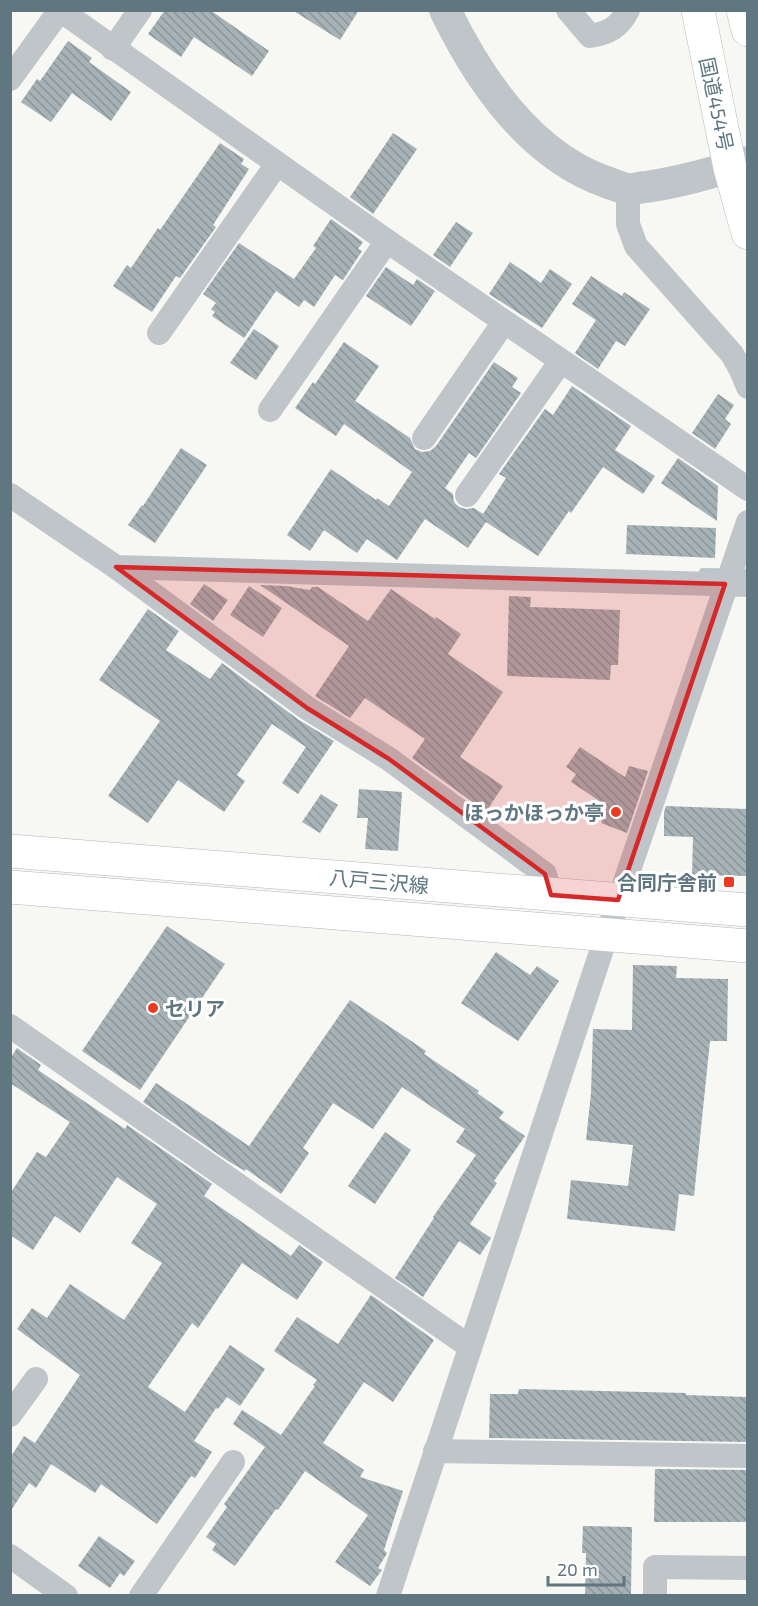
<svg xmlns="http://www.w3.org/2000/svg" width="758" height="1606" font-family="'Exo 2','Noto Sans JP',sans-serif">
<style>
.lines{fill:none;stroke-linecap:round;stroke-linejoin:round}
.stream{stroke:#b6c6c9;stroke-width:8}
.building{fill:url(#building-back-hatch)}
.primary-casing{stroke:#b0b7bb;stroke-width:34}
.trunk-casing{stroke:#b2b8bb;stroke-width:34}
.minor{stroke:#bfc5c8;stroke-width:24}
.tertiary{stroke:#bfc5c8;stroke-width:32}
.primary{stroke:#fff;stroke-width:33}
.trunk{stroke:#fff;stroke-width:33}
.marked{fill:#d62828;fill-opacity:0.2;stroke:#d62828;stroke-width:4.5;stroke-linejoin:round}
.poi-dot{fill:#ec391f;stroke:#fff;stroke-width:2}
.labels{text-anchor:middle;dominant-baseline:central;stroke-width:6;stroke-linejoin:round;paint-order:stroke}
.street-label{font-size:20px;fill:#607681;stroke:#fff}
.poi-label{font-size:20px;font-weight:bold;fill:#607681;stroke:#fff;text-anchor:end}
</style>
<defs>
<pattern id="building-back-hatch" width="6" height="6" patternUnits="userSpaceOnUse" patternTransform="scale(1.5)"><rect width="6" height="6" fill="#a6b2b6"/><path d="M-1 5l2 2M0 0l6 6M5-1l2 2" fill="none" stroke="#8b9599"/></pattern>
</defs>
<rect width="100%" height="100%" fill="#f7f7f4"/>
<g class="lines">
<polyline class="stream" points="703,572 748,573"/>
</g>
<g class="building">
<polygon points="165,10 210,10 269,51 252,76 194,37 181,57 148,34"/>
<polygon points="292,10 359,10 340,40"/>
<polygon points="68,41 92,58 89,62 131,92 111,121 72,93 51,122 21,102 37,79 40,81"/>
<polygon points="393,133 417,149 373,214 350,197"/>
<polygon points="220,143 244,159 241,164 249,169 213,225 216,227 180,278 176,276 152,312 113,286 127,265 131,268 158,228 160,230"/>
<polygon points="331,219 363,242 358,249 362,251 343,280 335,275 314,307 304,300 299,307 276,291 244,338 212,316 215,312 211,309 216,303 203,294 239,243 294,279 316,248 313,246"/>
<polygon points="456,222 473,233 450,267 433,255"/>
<polygon points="510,262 541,283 550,269 572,284 542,328 489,294"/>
<polygon points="386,267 413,285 417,279 435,291 411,326 366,296"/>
<polygon points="591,276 622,296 624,292 650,309 625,346 616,341 598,369 575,353 596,320 572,304"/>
<polygon points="254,329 279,346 256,380 230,363"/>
<polygon points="344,342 379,366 355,401 410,438 415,449 422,452 430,451 436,446 494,362 518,378 512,387 521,393 476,458 469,453 445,488 453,494 454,502 459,507 466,509 474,508 483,514 506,478 499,474 545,409 553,415 572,386 631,426 615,450 655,476 643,494 603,467 571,513 569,511 538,556 486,522 468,548 425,519 397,560 367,539 357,553 324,530 310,551 287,535 331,469 376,500 377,498 389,506 412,472 344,424 336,436 295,408 313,382 315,384"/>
<polygon points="718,394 734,405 725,419 731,424 715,449 692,433"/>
<polygon points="181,448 207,465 155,543 128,525 142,505 143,506"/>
<polygon points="678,458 718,486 717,521 661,483"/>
<polygon points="627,525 716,528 715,558 626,554"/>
<polygon points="204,584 228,600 213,621 190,604"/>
<polygon points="260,585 286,586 310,590 312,587 318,587 368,621 391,589 435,619 436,617 461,634 448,654 503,692 460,757 503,786 486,812 412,758 425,739 365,698 350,718 315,696 349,646"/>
<polygon points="249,586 282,608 263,637 230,615"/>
<polygon points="509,596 531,597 530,607 620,610 618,665 611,665 610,680 507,676"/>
<polygon points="148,609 179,631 166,650 210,679 222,663 299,720 334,741 298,794 282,783 306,747 272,724 237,775 245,781 224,812 178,780 148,823 108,796 160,721 99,680"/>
<polygon points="580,747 625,777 629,766 648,771 627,833 601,823 607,806 571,782 576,774 566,767"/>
<polygon points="359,789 402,792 398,851 365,849 368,818 357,818"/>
<polygon points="321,794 338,805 320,833 302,822"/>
<polygon points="666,806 747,809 747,876 692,875 693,837 664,836 664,812"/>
<polygon points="167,926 225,964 140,1090 82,1051"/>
<polygon points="496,952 530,975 537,966 559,981 518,1041 461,1003"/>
<polygon points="633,965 677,966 676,978 728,979 727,1041 710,1041 694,1196 679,1194 675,1231 567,1219 571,1180 628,1186 633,1145 586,1140 591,1093 593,1029 632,1030"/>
<polygon points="350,1000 426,1051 424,1054 479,1091 477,1093 504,1112 499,1118 525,1136 494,1181 497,1183 470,1224 491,1238 480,1255 459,1241 423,1297 395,1278 434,1218 433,1217 476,1155 456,1142 465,1129 402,1087 373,1129 333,1103 303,1148 309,1153 281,1194 246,1169 245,1171 228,1161 143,1102 156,1083 249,1146"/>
<polygon points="17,1048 41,1065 38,1070 125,1129 127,1125 212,1184 204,1196 291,1256 299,1245 323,1262 297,1300 242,1263 198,1328 192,1323 148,1387 185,1412 230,1345 265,1369 240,1406 227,1397 218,1409 216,1408 194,1441 212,1452 195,1478 191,1476 157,1524 101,1484 95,1493 51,1464 36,1488 29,1483 10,1512 10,1458 24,1436 35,1443 80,1375 17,1329 32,1308 47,1318 70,1284 124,1320 162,1263 131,1243 157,1204 117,1177 80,1233 55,1216 33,1250 10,1235 10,1194 37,1152 46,1157 70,1122 10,1083 10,1059"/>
<polygon points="385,1132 411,1150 375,1204 348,1186"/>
<polygon points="371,1295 434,1340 393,1402 364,1382 323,1443 364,1470 360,1477 403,1491 384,1550 387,1553 386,1555 378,1568 382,1570 370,1586 335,1562 368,1515 305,1471 278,1510 276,1509 235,1566 212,1550 216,1544 206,1537 227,1507 224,1504 265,1447 233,1424 242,1410 281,1435 315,1386 313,1385 317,1380 274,1351 297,1317 338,1344"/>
<polygon points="519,1389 686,1393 686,1395 747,1397 747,1442 489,1438 490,1394 518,1394"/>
<polygon points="655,1469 747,1470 747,1522 654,1522"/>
<polygon points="583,1526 632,1527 631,1594 585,1596 586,1553 582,1553"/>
<polygon points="99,1536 135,1561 124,1576 120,1573 110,1588 78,1566"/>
</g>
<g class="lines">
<defs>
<g id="primary">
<polyline points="10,851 748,910"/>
<polyline points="10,887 748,946"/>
</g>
<g id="trunk">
<polyline points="698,10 730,168 748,233"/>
<polyline points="743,10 748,30"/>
</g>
</defs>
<use href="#primary" class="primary-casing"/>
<use href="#trunk" class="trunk-casing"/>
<g class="minor">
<path d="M568,10L590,36C608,33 619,28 628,10"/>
<polyline points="113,49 140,10"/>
<polyline points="10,79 60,10 387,241 748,489"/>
<polyline points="628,189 628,224 636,246 732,354 741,370 748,387"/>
<polyline points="159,333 277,164"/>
<polyline points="270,410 387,241"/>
<polyline points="424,438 504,322"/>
<polyline points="10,495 116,567 748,585"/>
<polyline points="467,495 561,361"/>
<polyline points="116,567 307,708 389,759 545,874 551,895"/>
<polyline points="10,1026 470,1347"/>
<polyline points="10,1415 36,1379"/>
<polyline points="435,1451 748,1456"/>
<polyline points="10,1556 66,1596"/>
<polyline points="141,1596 233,1462"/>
<polyline points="388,1596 601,952 748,522"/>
<polyline points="655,1596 655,1567 748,1568"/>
</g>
<path class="tertiary" d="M445,10C479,80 530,155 606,182C613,184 621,188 628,189C633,190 640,187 646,187C681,182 714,172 748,162"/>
<use href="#primary" class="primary"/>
<use href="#trunk" class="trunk"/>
</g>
<path class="marked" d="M116,567L725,584L618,900L551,895L545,874L389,759L307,708Z"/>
<g class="poi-dot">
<circle cx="616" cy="812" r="6"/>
<rect x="723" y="876" width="12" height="12" rx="3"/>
<circle cx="153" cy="1008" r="6"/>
</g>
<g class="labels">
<g class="street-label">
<text transform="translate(717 104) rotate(78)">国道454号</text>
<text transform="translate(379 881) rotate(5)">八戸三沢線</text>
</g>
<g class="poi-label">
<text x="604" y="812">ほっかほっか亭</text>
<text x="717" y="882">合同庁舎前</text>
<text x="165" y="1008" text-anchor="start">セリア</text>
</g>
</g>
<rect width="758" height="1606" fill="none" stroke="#607681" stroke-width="24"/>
<path d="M548 1576v9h76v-9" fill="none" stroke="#607681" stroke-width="3"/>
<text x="557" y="1576" font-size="18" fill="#607681" stroke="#ffffff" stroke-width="4.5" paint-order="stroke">20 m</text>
</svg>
